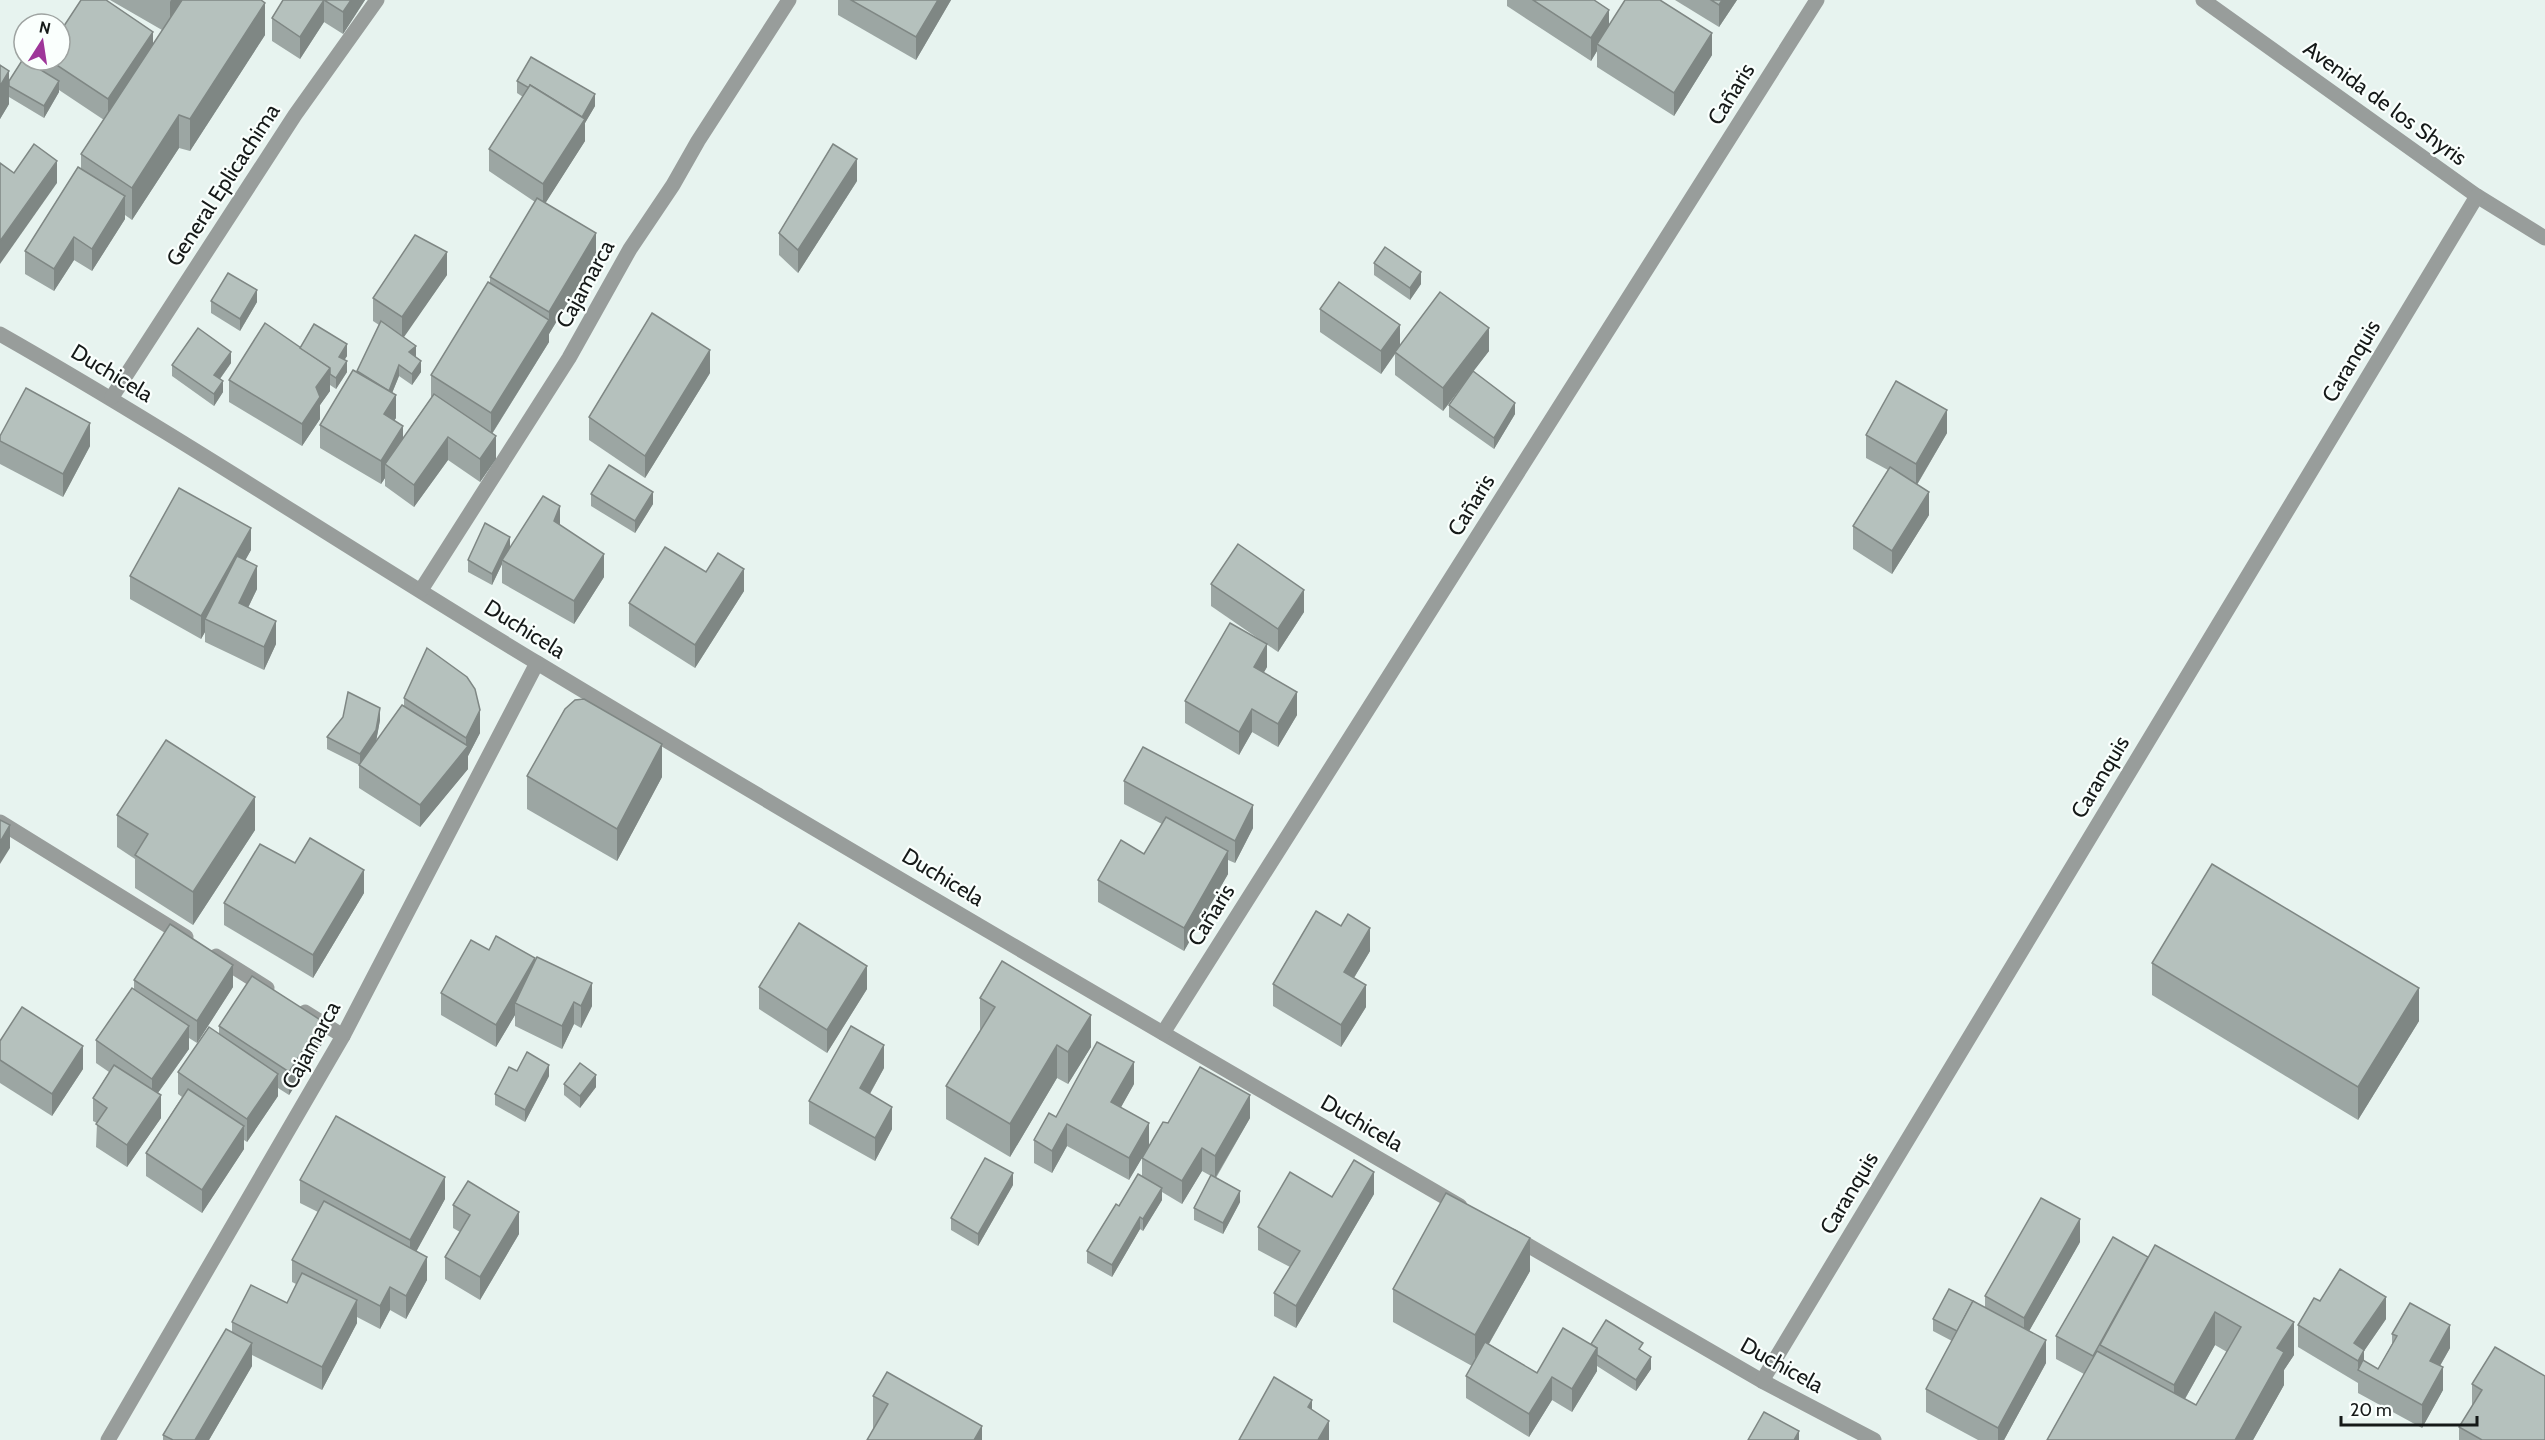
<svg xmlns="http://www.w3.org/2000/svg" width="2545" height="1440" font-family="Cabin,sans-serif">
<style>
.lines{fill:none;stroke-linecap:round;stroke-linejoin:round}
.minor{stroke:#989d9b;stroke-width:15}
.wall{fill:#9ca6a3;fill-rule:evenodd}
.shaded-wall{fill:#7f8784}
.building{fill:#b5c1bd;stroke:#7f8784;stroke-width:1.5}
.labels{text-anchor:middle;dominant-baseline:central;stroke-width:4.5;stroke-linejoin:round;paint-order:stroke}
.street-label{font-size:22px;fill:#151918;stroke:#fafffd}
</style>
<rect width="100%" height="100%" fill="#e7f3ef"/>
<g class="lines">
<g class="minor">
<polyline points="2203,0 2477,196 2545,238"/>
<path d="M0,334C183,438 358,555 539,664C844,848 1152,1027 1460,1206"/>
<polyline points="112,397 295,115 377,0"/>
<polyline points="421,590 569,358 630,249 673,185 698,141 789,0"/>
<polyline points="0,822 186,937"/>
<polyline points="216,956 267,988"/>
<polyline points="305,1012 343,1036"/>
<polyline points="1163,1033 1817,0"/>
<polyline points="1512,1236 1762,1381 1874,1440"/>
<polyline points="1762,1381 2477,196"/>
<polyline points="108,1440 343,1036 537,663"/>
</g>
</g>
<g class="wall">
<polygon points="110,0 261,0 265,35 190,151 179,148 132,220 125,215 125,219 92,271 74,260 54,291 25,274 25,251 81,169 81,154 104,120 59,90 59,92 44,118 9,97 9,104 0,119 0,65 9,81 43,72 43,60 60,60 153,44 162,30"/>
<polygon points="283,0 365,0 343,34 324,22 300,59 272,41 272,18"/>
<polygon points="838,0 951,0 916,60 838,15"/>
<polygon points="1507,0 1594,0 1609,25 1712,55 1674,116 1597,67 1597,51 1591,61 1507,6"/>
<polygon points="1675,0 1737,0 1719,27"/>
<polygon points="517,81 595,106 585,123 585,141 545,203 596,256 549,334 549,342 492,434 496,459 480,482 448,460 414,507 385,486 385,478 381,484 320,448 320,425 357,372 379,325 373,321 373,298 447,275 403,337 416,357 421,372 412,385 399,376 392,393 396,418 394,420 403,438 431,398 431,375 490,283 490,277 535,202 489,171 489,149 523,97 517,93"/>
<polygon points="857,181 798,273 779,255 779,233"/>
<polygon points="1374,263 1421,284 1410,300 1374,275"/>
<polygon points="211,301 257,302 240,331 211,313"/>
<polygon points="1320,309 1400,346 1489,351 1473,371 1515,414 1494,449 1449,417 1449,405 1466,381 1443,411 1395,375 1395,353 1381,374 1320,332"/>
<polygon points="300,348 347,356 345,359 347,372 336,389 330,385 330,391 320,405 320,419 302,446 229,402 229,380"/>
<polygon points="231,363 220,379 223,392 214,406 172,376 172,365"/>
<polygon points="710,373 645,478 589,440 589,417"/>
<polygon points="1947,433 1917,485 1929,515 1892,574 1853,549 1853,526 1888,470 1866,458 1866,435"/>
<polygon points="0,436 90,446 63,497 0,464"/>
<polygon points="591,494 653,504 635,533 591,506"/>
<polygon points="560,525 604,577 574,624 502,583 502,564 492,585 468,572 468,560 510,548"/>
<polygon points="251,550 245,560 257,589 248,608 276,644 264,670 205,642 205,632 201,639 130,599 130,576"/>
<polygon points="706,572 744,591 695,668 629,626 629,603"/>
<polygon points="1211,584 1304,612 1278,652 1211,606"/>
<polygon points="1267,667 1263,673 1297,715 1278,747 1252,732 1239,755 1185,723 1185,701"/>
<polygon points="404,698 480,733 468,756 468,769 420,827 359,788 359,765 327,749 327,737 343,717 380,720 376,741 404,707"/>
<polygon points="527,776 662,777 617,861 527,809"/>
<polygon points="1124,781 1253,828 1235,863 1228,860 1228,874 1184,951 1098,902 1098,880 1144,854 1162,824 1124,804"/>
<polygon points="117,815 255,830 193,925 135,888 135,859 117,847"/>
<polygon points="295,863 364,893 313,978 224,925 224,903"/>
<polygon points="1341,926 1370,951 1354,978 1366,1007 1341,1047 1273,1006 1273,984"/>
<polygon points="489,950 535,962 592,1006 581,1028 574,1024 562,1049 515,1026 515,1015 496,1047 441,1015 441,993"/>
<polygon points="2152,963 2419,1021 2358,1120 2152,995"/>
<polygon points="134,980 233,987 197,1043 189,1038 189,1049 158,1093 161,1118 127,1167 96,1147 97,1123 93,1121 93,1098 109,1072 96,1063 96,1040 134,989"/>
<polygon points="759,987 867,989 827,1053 759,1009"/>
<polygon points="980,998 1091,1047 1068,1084 1057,1078 1010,1157 946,1119 946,1086 980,1031"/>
<polygon points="219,1026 322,1044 289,1095 278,1088 278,1096 247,1142 244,1140 244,1149 202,1213 146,1176 146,1153 182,1097 178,1094 178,1072 219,1033"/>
<polygon points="0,1041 83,1069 52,1116 0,1083"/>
<polygon points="884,1068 870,1094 892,1129 875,1161 809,1124 809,1101"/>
<polygon points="517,1071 549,1076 525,1122 495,1105 495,1094"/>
<polygon points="564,1084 596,1087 580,1108 564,1095"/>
<polygon points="1134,1084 1121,1107 1149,1146 1129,1180 1067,1146 1052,1173 1034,1163 1034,1140 1056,1117"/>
<polygon points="1250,1118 1216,1178 1240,1202 1223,1234 1194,1220 1194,1208 1211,1176 1202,1171 1182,1204 1162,1192 1162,1200 1143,1231 1140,1229 1112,1277 1087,1263 1087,1251 1119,1206 1142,1177 1142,1158 1168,1123"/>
<polygon points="300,1180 445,1199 416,1251 427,1280 406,1319 390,1310 380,1329 357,1317 357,1323 322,1390 252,1355 252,1366 209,1440 163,1440 163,1435 232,1332 232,1322 287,1303 296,1284 292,1282 292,1260 318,1212 300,1203"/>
<polygon points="1013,1185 978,1246 951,1230 951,1218"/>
<polygon points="1374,1194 1296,1328 1274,1316 1274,1293 1290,1267 1258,1250 1258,1227 1332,1197"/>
<polygon points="453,1205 519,1234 480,1300 445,1279 445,1257 460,1232 453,1228"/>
<path d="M2113,1237L2294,1355L2284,1370V1385L2253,1440H2047L2084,1374L2056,1359V1336ZM2215,1345L2227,1352L2196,1405L2185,1399Z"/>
<polygon points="2080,1242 2029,1331 2046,1363 2004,1440 1978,1440 1926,1412 1926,1389 1952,1341 1933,1331 1933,1319 1985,1307 1985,1296"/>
<polygon points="1530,1271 1489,1344 1537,1373 1591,1344 1643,1352 1651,1369 1636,1391 1597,1366 1597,1371 1572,1412 1552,1400 1529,1437 1466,1398 1466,1376 1472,1366 1393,1322 1393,1289"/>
<polygon points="2386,1319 2364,1351 2364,1361 2378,1369 2392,1344 2392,1334 2450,1348 2440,1366 2443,1390 2422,1428 2358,1393 2358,1383 2298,1347 2298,1325"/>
<polygon points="2545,1376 2545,1440 2459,1440 2459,1427 2472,1407 2472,1384"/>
<polygon points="873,1396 982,1440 873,1430"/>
</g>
<g class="shaded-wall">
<polygon points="171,0 190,0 170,35 170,2"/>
<polygon points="324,0 324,22 300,59 300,37"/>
<polygon points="351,0 365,0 343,34 343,12"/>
<polygon points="938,0 951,0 916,60 916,37"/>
<polygon points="1722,0 1737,0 1719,27 1719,5"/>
<polygon points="265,3 265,35 190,151 190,119"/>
<polygon points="1609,10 1609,33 1597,44 1597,51 1591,61 1591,38"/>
<polygon points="153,32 153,54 108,122 108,99"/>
<polygon points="1712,33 1712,55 1674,116 1674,93"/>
<polygon points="9,71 9,104 0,119 0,86"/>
<polygon points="59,81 59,92 44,118 44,106"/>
<polygon points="595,94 595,106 585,123 585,141 543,207 543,184"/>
<polygon points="179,115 179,148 132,220 132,188"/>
<polygon points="857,159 857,181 798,273 798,250"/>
<polygon points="57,161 57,183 0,264 0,241"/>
<polygon points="125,196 125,219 92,271 92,249"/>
<polygon points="596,233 596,256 549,334 549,312"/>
<polygon points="74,237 74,260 54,291 54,269"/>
<polygon points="447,252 447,275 402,340 402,317"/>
<polygon points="1421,272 1421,284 1410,300 1410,288"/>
<polygon points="257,290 257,302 240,331 240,319"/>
<polygon points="549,320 549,342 491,435 491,413"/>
<polygon points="1400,325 1400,347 1381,374 1381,351"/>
<polygon points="1489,328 1489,351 1443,411 1443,388"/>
<polygon points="347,344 347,356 339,368 339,357"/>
<polygon points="416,346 416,357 409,352"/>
<polygon points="710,350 710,373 645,478 645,456"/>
<polygon points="231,352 231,363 214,387 214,375"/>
<polygon points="347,361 347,372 336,389 336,378"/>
<polygon points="421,361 421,372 412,385 412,374"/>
<polygon points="399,365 399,376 388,403 388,392"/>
<polygon points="330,368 330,391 320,405 320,419 302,446 302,424 316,387"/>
<polygon points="223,381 223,392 214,406 214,394"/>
<polygon points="396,395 396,418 384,437 384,414"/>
<polygon points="1515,403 1515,414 1494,449 1494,438"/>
<polygon points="1947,410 1947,433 1916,486 1916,464"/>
<polygon points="90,423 90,446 63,497 63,474"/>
<polygon points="403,426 403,448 385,464 385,478 381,484 381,461"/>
<polygon points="496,436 496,459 480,482 480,459"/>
<polygon points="448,437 448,460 414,507 414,485"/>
<polygon points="653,492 653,504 635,533 635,521"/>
<polygon points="1929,492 1929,515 1892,574 1892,551"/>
<polygon points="560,506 560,529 554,521"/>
<polygon points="251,528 251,550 211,622 205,619 205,632 201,639 201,616"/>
<polygon points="510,537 510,549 502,560 502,564 492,585 492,574"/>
<polygon points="604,554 604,577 574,624 574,601"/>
<polygon points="257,566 257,589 239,626 239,603"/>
<polygon points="744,569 744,591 695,668 695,645"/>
<polygon points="1304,590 1304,612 1278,652 1278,629"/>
<polygon points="276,621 276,644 264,670 264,647"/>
<polygon points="1267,644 1267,667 1254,690 1254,667"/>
<polygon points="1297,692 1297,715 1278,747 1278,724"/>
<polygon points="380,708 380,720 376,742 360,766 360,754"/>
<polygon points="1252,709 1252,732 1239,755 1239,732"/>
<polygon points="480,710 480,733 468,756 468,769 420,827 420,805 466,748 466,738"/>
<polygon points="662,744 662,777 617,861 617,829"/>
<polygon points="255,797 255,830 193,925 193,892"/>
<polygon points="1253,805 1253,828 1235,863 1235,841"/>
<polygon points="10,825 10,848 0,864 0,842"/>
<polygon points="1228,851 1228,874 1184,951 1184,928"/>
<polygon points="364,870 364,893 313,978 313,955"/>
<polygon points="1370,928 1370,951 1344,994 1344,972"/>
<polygon points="535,958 535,981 515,1003 515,1015 496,1047 496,1025"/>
<polygon points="233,965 233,987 197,1043 197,1021"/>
<polygon points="867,966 867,989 827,1053 827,1030"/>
<polygon points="592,983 592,1006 581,1028 581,1006"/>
<polygon points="1366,985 1366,1007 1341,1047 1341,1025"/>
<polygon points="2419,988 2419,1021 2358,1120 2358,1087"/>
<polygon points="574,1002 574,1024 562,1049 562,1026"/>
<polygon points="1091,1015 1091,1047 1068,1084 1068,1052"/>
<polygon points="322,1021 322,1044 289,1095 289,1072"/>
<polygon points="189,1026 189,1049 152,1101 152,1079"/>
<polygon points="884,1045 884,1068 860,1111 860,1088"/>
<polygon points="1057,1045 1057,1078 1010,1157 1010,1124"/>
<polygon points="83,1046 83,1069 52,1116 52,1094"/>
<polygon points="1134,1062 1134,1084 1111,1125 1111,1102"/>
<polygon points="549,1065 549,1076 525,1122 525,1110"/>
<polygon points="278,1074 278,1096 247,1142 247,1119"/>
<polygon points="596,1075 596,1087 580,1108 580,1096"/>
<polygon points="161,1095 161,1118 127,1167 127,1145"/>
<polygon points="1250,1095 1250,1118 1215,1178 1215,1156"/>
<polygon points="892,1107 892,1129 875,1161 875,1138"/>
<polygon points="1149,1123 1149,1146 1129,1180 1129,1158"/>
<polygon points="1067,1124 1067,1146 1052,1173 1052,1151"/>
<polygon points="244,1126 244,1149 202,1213 202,1190"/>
<polygon points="1202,1148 1202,1171 1182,1204 1182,1181"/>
<polygon points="1374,1172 1374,1194 1296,1328 1296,1306"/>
<polygon points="1013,1173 1013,1185 978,1246 978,1234"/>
<polygon points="445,1177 445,1199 410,1263 410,1240"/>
<polygon points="1162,1188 1162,1200 1143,1231 1143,1219"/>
<polygon points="1240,1191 1240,1202 1223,1234 1223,1223"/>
<polygon points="519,1212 519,1234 480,1300 480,1277"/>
<polygon points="1140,1217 1140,1229 1112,1277 1112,1265"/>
<polygon points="2080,1219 2080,1242 2024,1340 2024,1318"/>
<polygon points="1530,1238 1530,1271 1475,1368 1475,1335"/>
<polygon points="427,1257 427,1280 406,1319 406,1296"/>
<polygon points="390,1287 390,1310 380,1329 380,1306"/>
<polygon points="2386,1297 2386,1319 2364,1351 2364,1372 2358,1370 2358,1383 2358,1361 2354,1343"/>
<polygon points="357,1300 357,1323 322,1390 322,1367"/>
<polygon points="2215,1312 2215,1345 2174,1418 2174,1385"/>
<polygon points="2294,1322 2294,1355 2284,1370 2284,1385 2253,1440 2235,1440 2277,1348"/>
<polygon points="2450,1325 2450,1348 2430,1383 2430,1361"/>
<polygon points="2046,1340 2046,1363 2004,1440 1998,1440 1998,1428"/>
<polygon points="252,1343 252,1366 209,1440 195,1440"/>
<polygon points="1597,1348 1597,1371 1572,1412 1572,1389"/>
<polygon points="1651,1357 1651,1369 1636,1391 1636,1380"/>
<polygon points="2443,1367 2443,1390 2422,1428 2422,1405"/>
<polygon points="1552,1377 1552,1400 1529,1437 1529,1414"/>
<polygon points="1312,1400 1312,1433 1308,1407"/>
<polygon points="1329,1421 1329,1440 1318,1440"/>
<polygon points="982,1426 982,1440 974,1440"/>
<polygon points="1799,1431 1799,1440 1794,1440"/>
</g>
<g class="building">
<polygon points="81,0 106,0 153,32 108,99 49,60 60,60 60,32"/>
<polygon points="182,0 261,0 265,3 190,119 179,115 132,188 81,154"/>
<polygon points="283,0 324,0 300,37 272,18"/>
<polygon points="324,0 351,0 343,12"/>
<polygon points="851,0 938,0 916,37"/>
<polygon points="1533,0 1594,0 1609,10 1591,38"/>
<polygon points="1625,0 1660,0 1712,33 1674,93 1597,44"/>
<polygon points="1711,0 1722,0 1719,5"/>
<polygon points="531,57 595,94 582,117 530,85 529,88 517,81"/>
<polygon points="23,59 59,81 44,106 9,86 9,81"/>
<polygon points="0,65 9,71 0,86"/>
<polygon points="530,85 585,119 543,184 489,149"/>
<polygon points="34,144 57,161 0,241 0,163 14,173"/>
<polygon points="833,144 857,159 798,250 779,233"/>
<polygon points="78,167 125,196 92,249 74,237 54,269 25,251"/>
<polygon points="537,198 596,233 549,312 490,277"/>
<polygon points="415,235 447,252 402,317 373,298"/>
<polygon points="1385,247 1421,272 1410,288 1374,263"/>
<polygon points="228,273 257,290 240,319 211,301"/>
<polygon points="488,282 549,320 491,413 431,375"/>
<polygon points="1339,282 1400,325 1381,351 1320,309"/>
<polygon points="1440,292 1489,328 1443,388 1395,352"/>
<polygon points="652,313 710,350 645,456 589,417"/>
<polygon points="381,321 416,346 409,352 421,361 412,374 399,365 389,391 357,371"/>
<polygon points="265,323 330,368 316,387 320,397 302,424 229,380"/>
<polygon points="314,324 347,344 339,357 347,361 336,378 330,374 330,368 300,348"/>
<polygon points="198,328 231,352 214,375 223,381 214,394 172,365"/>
<polygon points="353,370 396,395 384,414 403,426 381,461 320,425"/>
<polygon points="1473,371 1515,403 1494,438 1449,405"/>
<polygon points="1896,381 1947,410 1916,464 1866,435"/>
<polygon points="26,388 90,423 63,474 0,441 0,436"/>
<polygon points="434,394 496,436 480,459 448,437 414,485 385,464"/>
<polygon points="609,465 653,492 635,521 591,494"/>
<polygon points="1890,467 1929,492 1892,551 1853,526"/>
<polygon points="179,488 251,528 201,616 130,576"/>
<polygon points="543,496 560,506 554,521 604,554 574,601 502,560"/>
<polygon points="485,523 510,537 492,574 468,560"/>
<polygon points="1238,544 1304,590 1278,629 1211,584"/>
<polygon points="665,547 706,572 718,553 744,569 695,645 629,603"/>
<polygon points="237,556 257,566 239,603 276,621 264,647 205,619"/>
<polygon points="1230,623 1267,644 1254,667 1297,692 1278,724 1252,709 1239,732 1185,701"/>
<polygon points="427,648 467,677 475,689 480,710 466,738 404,698"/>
<polygon points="348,692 380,708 376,730 360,754 327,737 343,717"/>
<polygon points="584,699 662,744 617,829 527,776 565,709 575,700"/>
<polygon points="402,705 468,746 420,805 359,765"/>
<polygon points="166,740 255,797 193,892 135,855 148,834 117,815"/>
<polygon points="1143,747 1253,805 1235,841 1124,781"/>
<polygon points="1166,817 1228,851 1184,928 1098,880 1121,840 1144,854"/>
<polygon points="0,820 10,825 0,842"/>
<polygon points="310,838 364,870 313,955 224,903 260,844 295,863"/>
<polygon points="2212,864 2419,988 2358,1087 2152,963"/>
<polygon points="1316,911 1341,926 1348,914 1370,928 1344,972 1366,985 1341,1025 1273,984"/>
<polygon points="799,923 867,966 827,1030 759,987"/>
<polygon points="170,924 233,965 197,1021 134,980"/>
<polygon points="496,936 535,958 496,1025 441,993 471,940 489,950"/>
<polygon points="537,957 592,983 581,1006 574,1002 562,1026 515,1003"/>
<polygon points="1002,961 1091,1015 1068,1052 1057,1045 1010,1124 946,1086 995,1007 980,998"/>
<polygon points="252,976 322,1021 289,1072 219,1026"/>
<polygon points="132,988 189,1026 152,1079 96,1040"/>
<polygon points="22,1007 83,1046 52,1094 0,1060 0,1041"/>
<polygon points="851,1026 884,1045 860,1088 892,1107 875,1138 809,1101"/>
<polygon points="209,1027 278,1074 247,1119 178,1072"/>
<polygon points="1097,1042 1134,1062 1111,1102 1149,1123 1129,1158 1067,1124 1052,1151 1034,1140 1049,1113 1056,1117"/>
<polygon points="527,1052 549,1065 525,1110 495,1094 509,1067 517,1071"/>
<polygon points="580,1063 596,1075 580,1096 564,1084"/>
<polygon points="114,1065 161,1095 127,1145 96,1124 107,1108 93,1098"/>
<polygon points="1200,1067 1250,1095 1215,1156 1202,1148 1182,1181 1142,1158 1163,1122 1168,1123"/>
<polygon points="188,1089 244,1126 202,1190 146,1153"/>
<polygon points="336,1116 445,1177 410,1240 300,1180"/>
<polygon points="985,1158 1013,1173 978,1234 951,1218"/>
<polygon points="1354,1160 1374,1172 1296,1306 1274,1293 1300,1251 1258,1227 1290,1172 1332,1197"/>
<polygon points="1138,1174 1162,1188 1143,1219 1140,1217 1112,1265 1087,1251 1116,1204 1119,1206"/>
<polygon points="1211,1175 1240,1191 1223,1223 1194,1208"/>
<polygon points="468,1181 519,1212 480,1277 445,1257 470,1215 453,1205"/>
<polygon points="1446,1193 1530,1238 1475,1335 1393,1289"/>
<polygon points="2041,1198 2080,1219 2024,1318 1985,1296"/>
<polygon points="324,1201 427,1257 406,1296 390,1287 380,1306 292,1260"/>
<polygon points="2113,1237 2148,1257 2093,1356 2056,1336"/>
<polygon points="2155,1245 2294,1322 2277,1348 2284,1352 2235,1440 2047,1440 2097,1351 2196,1405 2241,1327 2215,1312 2174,1385 2100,1345"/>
<polygon points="2340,1269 2386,1297 2354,1343 2364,1350 2358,1361 2298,1325 2314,1298 2320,1301"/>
<polygon points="302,1273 357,1300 322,1367 232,1322 251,1285 287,1303"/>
<polygon points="1949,1289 1973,1301 1957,1331 1933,1319"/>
<polygon points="1973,1301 2046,1340 1998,1428 1926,1389"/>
<polygon points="2410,1303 2450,1325 2430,1361 2443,1367 2422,1405 2358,1370 2363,1360 2378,1369 2397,1336 2392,1334"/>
<polygon points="1606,1320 1643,1343 1639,1349 1651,1357 1636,1380 1597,1355 1597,1348 1591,1344"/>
<polygon points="1563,1328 1597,1348 1572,1389 1552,1377 1529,1414 1466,1376 1485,1342 1537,1373"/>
<polygon points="226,1329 252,1343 195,1440 173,1440 163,1435"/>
<polygon points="2495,1347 2545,1376 2545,1440 2482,1440 2459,1427 2482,1390 2472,1384"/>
<polygon points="887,1372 982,1426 974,1440 867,1440 888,1404 873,1396"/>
<polygon points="1274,1377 1312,1400 1308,1407 1329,1421 1318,1440 1239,1440"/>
<polygon points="1764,1412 1799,1431 1794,1440 1748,1440"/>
</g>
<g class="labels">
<g class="street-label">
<text transform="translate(1731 94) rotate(-58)">Cañaris</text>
<text transform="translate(2385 103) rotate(36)">Avenida de los Shyris</text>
<text transform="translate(223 185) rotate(-57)">General Eplicachima</text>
<text transform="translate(585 284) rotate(-61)">Cajamarca</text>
<text transform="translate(2351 361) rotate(-59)">Caranquis</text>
<text transform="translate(112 373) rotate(31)">Duchicela</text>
<text transform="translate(1471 505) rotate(-58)">Cañaris</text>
<text transform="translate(525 629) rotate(32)">Duchicela</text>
<text transform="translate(2100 777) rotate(-59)">Caranquis</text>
<text transform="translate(943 877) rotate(31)">Duchicela</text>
<text transform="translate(1211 915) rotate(-58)">Cañaris</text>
<text transform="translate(311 1045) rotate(-61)">Cajamarca</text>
<text transform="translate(1362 1123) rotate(30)">Duchicela</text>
<text transform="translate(1849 1193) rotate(-59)">Caranquis</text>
<text transform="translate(1782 1365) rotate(29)">Duchicela</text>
</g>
</g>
<g transform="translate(42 42) rotate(12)"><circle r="28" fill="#fafffd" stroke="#9ea3a1" stroke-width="1.5"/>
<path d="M0-4.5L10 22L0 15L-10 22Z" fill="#9e3699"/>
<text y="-9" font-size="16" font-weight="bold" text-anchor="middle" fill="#151918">N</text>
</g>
<path d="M2341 1416v9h136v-9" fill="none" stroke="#151918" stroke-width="3"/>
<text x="2350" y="1416" font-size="18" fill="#151918" stroke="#fafffd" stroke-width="4.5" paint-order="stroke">20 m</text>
</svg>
